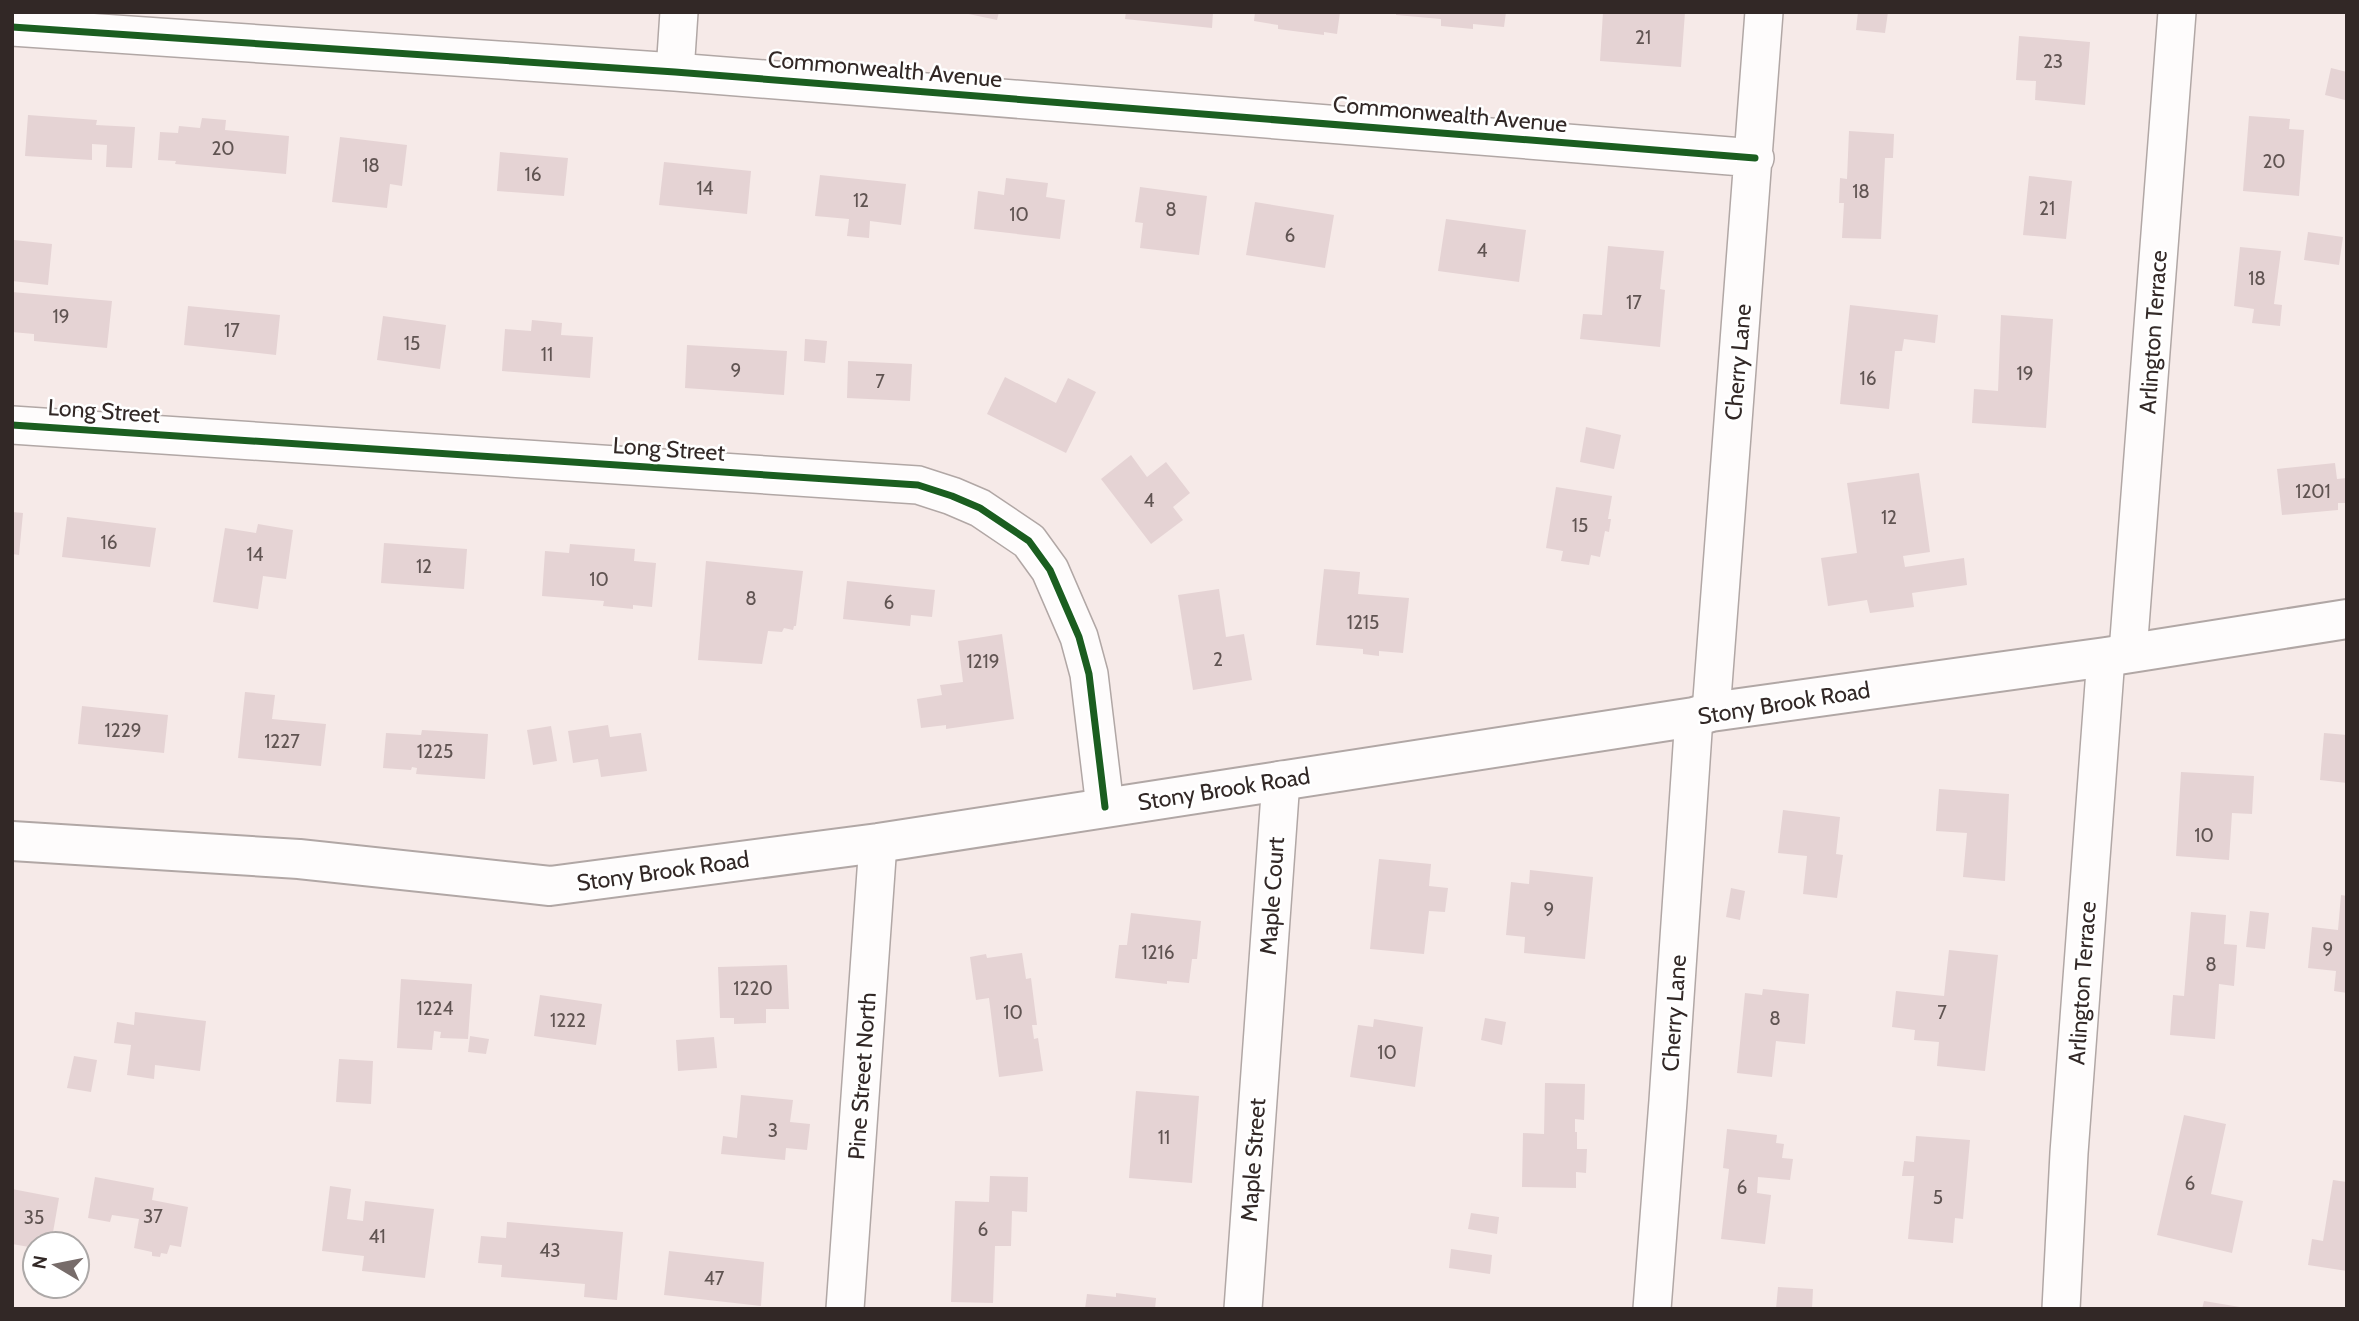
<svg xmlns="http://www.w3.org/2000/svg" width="2359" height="1321" viewBox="0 0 2359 1321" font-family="Cabin,sans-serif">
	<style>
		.building { fill: #e5d3d4 }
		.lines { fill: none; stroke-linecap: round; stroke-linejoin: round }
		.minor-casing { stroke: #b1a7a5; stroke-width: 40 }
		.secondary-casing { stroke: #b1a7a5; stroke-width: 42 }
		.minor { stroke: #fefcfc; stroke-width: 37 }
		.secondary { stroke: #fefcfc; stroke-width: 38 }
		.cycleway-casing { stroke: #fff; stroke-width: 11 }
		.cycleway { stroke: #1b5e20; stroke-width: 7 }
		.labels { text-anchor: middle; stroke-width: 5; stroke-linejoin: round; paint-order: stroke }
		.number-label { font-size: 19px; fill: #605452 }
		.street-label { font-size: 23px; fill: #322826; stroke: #fff }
	</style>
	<rect width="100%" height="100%" fill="#f6eae8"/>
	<!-- building -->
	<path class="building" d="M 959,12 L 999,12 L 997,20 Z
		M 1126,12 L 1213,12 L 1212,28 L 1125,19 Z
		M 1255,12 L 1340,12 L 1337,34 L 1324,32 L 1324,35 L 1278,29 L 1278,25 L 1254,21 Z
		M 1396,12 L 1506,12 L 1504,27 L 1473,24 L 1473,29 L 1441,26 L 1441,19 L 1396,15 Z
		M 1603,12 L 1685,12 L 1681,67 L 1600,61 Z
		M 1858,12 L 1888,12 L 1885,33 L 1856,30 Z
		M 2019,36 L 2090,42 L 2085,105 L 2035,100 L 2036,81 L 2016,80 Z
		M 2331,68 L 2347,72 L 2345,100 L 2325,95 Z
		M 28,115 L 97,120 L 96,125 L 135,127 L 132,168 L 106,167 L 107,145 L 92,144 L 92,160 L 25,156 Z
		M 2249,116 L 2290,119 L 2289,129 L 2304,130 L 2299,196 L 2243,191 Z
		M 202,118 L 226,120 L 225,130 L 289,136 L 286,174 L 175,164 L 176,161 L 158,160 L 160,132 L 178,133 L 179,126 L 200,128 Z
		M 1849,131 L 1894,134 L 1893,158 L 1885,158 L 1881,239 L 1842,238 L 1844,203 L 1839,203 L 1840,178 L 1847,179 Z
		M 340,137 L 407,145 L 402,186 L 390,184 L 387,208 L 332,202 Z
		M 500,152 L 568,158 L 564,196 L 497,191 Z
		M 664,162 L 751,171 L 747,214 L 659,205 Z
		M 820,175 L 906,184 L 901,225 L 870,221 L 869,238 L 847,236 L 849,219 L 815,216 Z
		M 2029,176 L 2072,181 L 2066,239 L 2023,235 Z
		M 1006,178 L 1048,183 L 1046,197 L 1065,200 L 1060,239 L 974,229 L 978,191 L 1004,195 Z
		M 1140,187 L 1207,196 L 1199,255 L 1140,248 L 1143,223 L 1135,222 Z
		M 1255,202 L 1334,215 L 1325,268 L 1246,255 Z
		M 1446,219 L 1526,230 L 1519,282 L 1438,271 Z
		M 2308,232 L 2343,237 L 2339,265 L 2304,260 Z
		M 14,240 L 52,244 L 48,285 L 12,281 Z
		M 1608,246 L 1664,251 L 1660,289 L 1665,290 L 1660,347 L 1580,339 L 1583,314 L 1602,315 Z
		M 2240,247 L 2281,251 L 2274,304 L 2282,305 L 2280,326 L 2252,323 L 2254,309 L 2234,306 Z
		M 12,292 L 112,301 L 107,348 L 34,341 L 34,334 L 12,332 Z
		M 1850,305 L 1938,315 L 1935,343 L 1904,339 L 1902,351 L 1895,351 L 1889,409 L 1840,404 Z
		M 188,306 L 280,315 L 276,355 L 184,345 Z
		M 2001,315 L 2053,319 L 2046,428 L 1972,423 L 1974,389 L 1998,391 Z
		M 383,316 L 446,325 L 440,369 L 377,360 Z
		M 532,320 L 562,323 L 561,335 L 593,337 L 590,378 L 502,371 L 505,329 L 531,331 Z
		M 805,339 L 827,341 L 825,363 L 804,361 Z
		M 687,345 L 787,351 L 784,395 L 685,388 Z
		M 848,361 L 912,364 L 910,401 L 847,398 Z
		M 1005,377 L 1056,403 L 1068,378 L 1096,392 L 1066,453 L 987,414 Z
		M 1586,427 L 1621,435 L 1614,469 L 1580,462 Z
		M 1131,455 L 1147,477 L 1166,462 L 1190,493 L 1173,507 L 1183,520 L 1151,544 L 1101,479 Z
		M 2335,463 L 2337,479 L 2347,478 L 2347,503 L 2338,503 L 2338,510 L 2282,515 L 2277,469 Z
		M 1919,473 L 1930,552 L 1903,556 L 1905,567 L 1964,558 L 1967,585 L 1912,593 L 1914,607 L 1870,613 L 1867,600 L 1828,606 L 1821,558 L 1857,553 L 1847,483 Z
		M 1556,487 L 1612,496 L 1608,519 L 1611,519 L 1609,532 L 1605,531 L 1600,557 L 1591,555 L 1589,565 L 1561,561 L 1563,551 L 1546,548 Z
		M 12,512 L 23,513 L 19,555 L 12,554 Z
		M 67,517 L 156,528 L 150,567 L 62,557 Z
		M 258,524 L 293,530 L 286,579 L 263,576 L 258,609 L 213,602 L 225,528 L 256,533 Z
		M 384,543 L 467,549 L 464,589 L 381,583 Z
		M 570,544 L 635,549 L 634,561 L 656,563 L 652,607 L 633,605 L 633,609 L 603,606 L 604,601 L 542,596 L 545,551 L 569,553 Z
		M 706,561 L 803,571 L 796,626 L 794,626 L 793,630 L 784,628 L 782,632 L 768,631 L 762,664 L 698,660 Z
		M 1324,569 L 1360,572 L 1358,594 L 1409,598 L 1403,653 L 1379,651 L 1379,656 L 1363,654 L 1363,649 L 1316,645 Z
		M 847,581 L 935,590 L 932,617 L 911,615 L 910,626 L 843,619 Z
		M 1219,589 L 1226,637 L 1244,634 L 1252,680 L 1193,690 L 1178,595 Z
		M 1002,634 L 1014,719 L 946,729 L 946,725 L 921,728 L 917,699 L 942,695 L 940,685 L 963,682 L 958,641 Z
		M 245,692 L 275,695 L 272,719 L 326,724 L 321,766 L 238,758 Z
		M 82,706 L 168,715 L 164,753 L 78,744 Z
		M 608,725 L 610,737 L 641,733 L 647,771 L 601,777 L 598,759 L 573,763 L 568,731 Z
		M 551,726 L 557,761 L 533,765 L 527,730 Z
		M 422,730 L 488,734 L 485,779 L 416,774 L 417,768 L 412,767 L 411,770 L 383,768 L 386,733 L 421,735 Z
		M 2324,733 L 2347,735 L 2347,783 L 2320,780 Z
		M 2181,772 L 2254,776 L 2252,814 L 2232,813 L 2229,860 L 2176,856 Z
		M 1939,789 L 2009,794 L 2005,881 L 1963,877 L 1967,833 L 1936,831 Z
		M 1783,810 L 1840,817 L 1836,854 L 1843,855 L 1837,898 L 1803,894 L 1807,856 L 1778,853 Z
		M 1379,859 L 1431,864 L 1429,886 L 1448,888 L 1445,912 L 1429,911 L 1424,954 L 1370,949 Z
		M 1530,870 L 1593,877 L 1585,959 L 1524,953 L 1525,937 L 1506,935 L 1511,882 L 1529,884 Z
		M 1731,888 L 1745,891 L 1740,920 L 1726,917 Z
		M 2341,895 L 2347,896 L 2347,993 L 2334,991 L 2336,971 L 2308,968 L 2312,927 L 2338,930 Z
		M 2250,911 L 2269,913 L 2265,949 L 2246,947 Z
		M 2191,912 L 2226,915 L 2224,944 L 2237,945 L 2234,986 L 2219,984 L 2215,1039 L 2170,1035 L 2173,995 L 2184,996 Z
		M 1131,913 L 1201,921 L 1197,959 L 1192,959 L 1189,983 L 1167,981 L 1167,984 L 1115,978 L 1119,945 L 1127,945 Z
		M 1949,950 L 1998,955 L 1985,1071 L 1937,1066 L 1939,1042 L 1914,1040 L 1915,1030 L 1892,1027 L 1896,991 L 1944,996 Z
		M 1022,953 L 1026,979 L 1031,978 L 1037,1025 L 1032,1025 L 1034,1039 L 1038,1038 L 1043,1071 L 999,1077 L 989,998 L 976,1000 L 970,957 L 986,954 L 987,958 Z
		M 787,965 L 789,1009 L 766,1009 L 766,1023 L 734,1024 L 734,1018 L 720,1018 L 718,967 Z
		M 401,979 L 472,984 L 468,1039 L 440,1038 L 441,1032 L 434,1031 L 432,1050 L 397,1048 Z
		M 1763,989 L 1809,994 L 1805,1044 L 1776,1041 L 1772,1077 L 1737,1073 L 1745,993 L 1762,995 Z
		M 540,995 L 602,1004 L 596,1045 L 534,1036 Z
		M 135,1012 L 206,1021 L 200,1071 L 155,1065 L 154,1079 L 127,1075 L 131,1045 L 114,1043 L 117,1022 L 134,1025 Z
		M 1485,1018 L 1506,1022 L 1502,1045 L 1481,1040 Z
		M 1374,1019 L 1423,1027 L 1415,1087 L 1350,1077 L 1358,1025 L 1373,1027 Z
		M 470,1036 L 489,1039 L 486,1054 L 468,1052 Z
		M 714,1037 L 717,1068 L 678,1071 L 676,1040 Z
		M 74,1056 L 97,1060 L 91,1092 L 67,1088 Z
		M 339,1059 L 373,1061 L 371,1104 L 336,1102 Z
		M 1545,1083 L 1585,1084 L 1584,1120 L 1575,1119 L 1575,1132 L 1577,1132 L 1577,1149 L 1587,1149 L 1586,1173 L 1576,1172 L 1576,1188 L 1522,1187 L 1523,1133 L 1544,1134 Z
		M 1136,1091 L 1199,1096 L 1192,1183 L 1129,1178 Z
		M 741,1095 L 793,1100 L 790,1122 L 810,1124 L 807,1150 L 786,1148 L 785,1160 L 721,1154 L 723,1136 L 737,1138 Z
		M 2184,1115 L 2226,1124 L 2211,1194 L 2243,1201 L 2232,1253 L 2157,1235 Z
		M 1727,1129 L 1777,1135 L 1776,1143 L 1784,1144 L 1782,1158 L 1793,1159 L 1790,1180 L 1758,1177 L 1757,1193 L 1771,1195 L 1765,1244 L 1721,1239 L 1729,1169 L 1723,1168 Z
		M 1916,1136 L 1970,1140 L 1963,1219 L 1955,1218 L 1953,1243 L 1908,1239 L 1914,1176 L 1902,1176 L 1904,1161 L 1914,1162 Z
		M 990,1176 L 1028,1177 L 1027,1212 L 1012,1211 L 1011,1246 L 995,1246 L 993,1303 L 951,1302 L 955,1201 L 989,1202 Z
		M 95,1177 L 154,1188 L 152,1200 L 188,1207 L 181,1247 L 170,1245 L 167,1254 L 161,1253 L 160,1257 L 152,1256 L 152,1252 L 134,1248 L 139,1219 L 112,1215 L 110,1222 L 88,1218 Z
		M 2333,1180 L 2347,1182 L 2347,1271 L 2308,1265 L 2312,1239 L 2323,1241 Z
		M 330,1186 L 351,1189 L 347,1219 L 363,1221 L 365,1201 L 434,1209 L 425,1278 L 362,1271 L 364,1256 L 322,1251 Z
		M 12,1189 L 59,1198 L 52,1238 L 39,1235 L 35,1248 L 12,1244 Z
		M 1471,1213 L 1499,1217 L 1497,1234 L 1468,1229 Z
		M 507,1222 L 623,1232 L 617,1300 L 584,1297 L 585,1284 L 501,1277 L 502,1265 L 478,1263 L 481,1236 L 506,1238 Z
		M 1451,1249 L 1492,1255 L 1490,1274 L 1449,1268 Z
		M 669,1251 L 764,1262 L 761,1306 L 664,1295 Z
		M 1778,1287 L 1813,1289 L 1812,1309 L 1776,1309 Z
		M 1116,1293 L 1156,1298 L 1155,1309 L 1085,1309 L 1087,1294 L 1116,1297 Z
		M 2204,1301 L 2240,1307 L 2240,1309 L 2202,1309 Z"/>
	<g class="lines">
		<!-- minor casing -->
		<g class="minor-casing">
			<path id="minor" d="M 12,27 L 675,72 L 1755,158
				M 675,72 L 679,12
				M 12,425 L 918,485 L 952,496 L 980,508 L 1029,541 L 1050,570 L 1079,637 L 1089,674 L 1105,807
				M 2128,652 L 2177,12
				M 1711,712 L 1764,12
				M 845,1309 L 878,843
				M 1243,1309 L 1281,780
				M 1652,1309 L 1668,1101 L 1694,717
				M 2061,1309 L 2069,1153 L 2106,657"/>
		</g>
		<!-- secondary casing -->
		<g class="secondary-casing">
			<path id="secondary" d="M 12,841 L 299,859 L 550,886 L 878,843 L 1694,717 L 1711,712 L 2106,657 L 2347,619"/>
		</g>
		<!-- minor -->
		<use href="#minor" class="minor"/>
		<!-- secondary -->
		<use href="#secondary" class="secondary"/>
		<!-- cycleway casing -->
		<g class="cycleway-casing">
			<path id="cycleway" d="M 12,27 L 675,72 L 1755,158
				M 12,425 L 918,485 L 952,496 L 980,508 L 1029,541 L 1050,570 L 1079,637 L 1089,674 L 1105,807"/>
		</g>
		<!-- cycleway -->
		<use href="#cycleway" class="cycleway"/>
	</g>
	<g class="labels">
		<!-- number labels -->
		<g class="number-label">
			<text x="1643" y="44">21</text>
			<text x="2053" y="68">23</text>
			<text x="223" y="155">20</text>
			<text x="2274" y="168">20</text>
			<text x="371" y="172">18</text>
			<text x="533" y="181">16</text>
			<text x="705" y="195">14</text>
			<text x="1861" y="198">18</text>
			<text x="861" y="207">12</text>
			<text x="2047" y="215">21</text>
			<text x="1171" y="216">8</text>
			<text x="1019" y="221">10</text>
			<text x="1290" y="242">6</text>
			<text x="1482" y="257">4</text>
			<text x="2257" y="285">18</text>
			<text x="1634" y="309">17</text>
			<text x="61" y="323">19</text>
			<text x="232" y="337">17</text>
			<text x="412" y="350">15</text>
			<text x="547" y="361">11</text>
			<text x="736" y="377">9</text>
			<text x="2025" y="380">19</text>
			<text x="1868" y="385">16</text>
			<text x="880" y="388">7</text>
			<text x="2313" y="498">1201</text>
			<text x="1149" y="507">4</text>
			<text x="1889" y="524">12</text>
			<text x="1580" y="532">15</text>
			<text x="109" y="549">16</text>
			<text x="255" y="561">14</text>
			<text x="424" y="573">12</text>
			<text x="599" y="586">10</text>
			<text x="751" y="605">8</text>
			<text x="889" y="609">6</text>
			<text x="1363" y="629">1215</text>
			<text x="1218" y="666">2</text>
			<text x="983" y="668">1219</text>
			<text x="123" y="737">1229</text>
			<text x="282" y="748">1227</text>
			<text x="435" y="758">1225</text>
			<text x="2204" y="842">10</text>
			<text x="1549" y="916">9</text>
			<text x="2328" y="956">9</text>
			<text x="1158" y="959">1216</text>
			<text x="2211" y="971">8</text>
			<text x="753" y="995">1220</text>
			<text x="435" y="1015">1224</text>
			<text x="1013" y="1019">10</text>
			<text x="1942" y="1019">7</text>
			<text x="1775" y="1025">8</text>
			<text x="568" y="1027">1222</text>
			<text x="1387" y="1059">10</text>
			<text x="773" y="1137">3</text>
			<text x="1164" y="1144">11</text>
			<text x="2190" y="1190">6</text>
			<text x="1742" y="1194">6</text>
			<text x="1938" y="1204">5</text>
			<text x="153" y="1223">37</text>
			<text x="34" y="1224">35</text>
			<text x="983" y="1236">6</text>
			<text x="377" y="1243">41</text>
			<text x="550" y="1257">43</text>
			<text x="714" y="1285">47</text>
		</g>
		<!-- street labels -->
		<g class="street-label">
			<text transform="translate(885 69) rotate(5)" y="8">Commonwealth Avenue</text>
			<text transform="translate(1450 114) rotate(5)" y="8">Commonwealth Avenue</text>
			<text transform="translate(2153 332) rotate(-86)" y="8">Arlington Terrace</text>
			<text transform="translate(1738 362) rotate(-85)" y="8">Cherry Lane</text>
			<text transform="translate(104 411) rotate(4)" y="8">Long Street</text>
			<text transform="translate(669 449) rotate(4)" y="8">Long Street</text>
			<text transform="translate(1784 703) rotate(-9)" y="8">Stony Brook Road</text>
			<text transform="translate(1224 789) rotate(-9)" y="8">Stony Brook Road</text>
			<text transform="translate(663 871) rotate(-8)" y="8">Stony Brook Road</text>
			<text transform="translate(1272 896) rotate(-86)" y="8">Maple Court</text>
			<text transform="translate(2082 983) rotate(-86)" y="8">Arlington Terrace</text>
			<text transform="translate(1674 1013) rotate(-86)" y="8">Cherry Lane</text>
			<text transform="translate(862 1076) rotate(-86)" y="8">Pine Street North</text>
			<text transform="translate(1253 1160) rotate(-86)" y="8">Maple Street</text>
		</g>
	</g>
	<!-- border -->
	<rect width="2359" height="1321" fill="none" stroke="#322826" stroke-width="28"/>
	<!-- north arrow -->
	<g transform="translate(56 1265) rotate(280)"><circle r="33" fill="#ffffff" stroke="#ada9a8" stroke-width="2"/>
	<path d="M0-5L12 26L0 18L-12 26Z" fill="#776c6a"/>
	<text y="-10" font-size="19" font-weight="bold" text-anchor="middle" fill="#322826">N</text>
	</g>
</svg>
